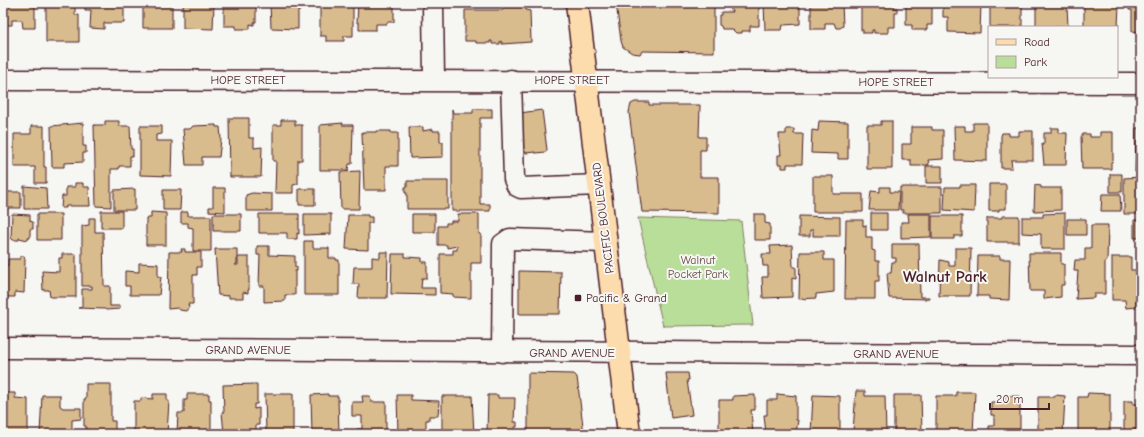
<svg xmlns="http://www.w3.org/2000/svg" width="1144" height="437" viewBox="0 0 1144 437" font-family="'Comic Neue',sans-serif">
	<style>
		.green { fill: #b9de99; stroke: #827e62 }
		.building { fill: #d8bc8d; stroke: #4a1f2b }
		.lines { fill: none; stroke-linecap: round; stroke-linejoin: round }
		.minor-casing { stroke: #4a1f2b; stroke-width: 23 }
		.major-casing { stroke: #4a1f2b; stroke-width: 25 }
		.minor { stroke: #f6f6f2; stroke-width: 20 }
		.major { stroke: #fcdcac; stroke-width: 22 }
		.poi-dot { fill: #4a1f2b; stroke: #f6f6f2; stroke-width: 1.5 }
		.labels { text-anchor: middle; stroke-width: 4; stroke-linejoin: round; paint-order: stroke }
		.street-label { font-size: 12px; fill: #4a1f2b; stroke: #f6f6f2 }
		.park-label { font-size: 12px; fill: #664f46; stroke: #f6f6f2 }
		.poi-label { font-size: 12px; fill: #4a1f2b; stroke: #f6f6f2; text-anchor: start }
		.district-label { font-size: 16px; font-weight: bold; fill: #4a1f2b; stroke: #f6f6f2 }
	</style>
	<rect width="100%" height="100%" fill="#f6f6f2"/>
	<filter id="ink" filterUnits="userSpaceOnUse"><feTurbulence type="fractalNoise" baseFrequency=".025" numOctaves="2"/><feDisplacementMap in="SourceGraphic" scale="8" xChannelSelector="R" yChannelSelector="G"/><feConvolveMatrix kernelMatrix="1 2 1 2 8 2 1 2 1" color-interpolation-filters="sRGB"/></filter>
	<g filter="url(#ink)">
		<!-- green -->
		<path class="green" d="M 638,218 L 741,221 L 753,325 L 663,326 Z"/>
		<!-- building -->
		<path class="building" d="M 4,3 L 35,3 L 35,28 L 23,28 L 22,20 L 12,20 L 12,25 L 3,25 Z
			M 46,3 L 75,3 L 75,15 L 79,15 L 79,42 L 46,42 Z
			M 85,3 L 124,3 L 124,23 L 104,23 L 104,29 L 90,28 L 91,10 L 85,10 Z
			M 143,3 L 172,3 L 172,28 L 143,28 Z
			M 183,3 L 214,3 L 213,29 L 183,28 Z
			M 224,3 L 256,3 L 256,22 L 254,22 L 254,25 L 250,24 L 250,29 L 236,29 L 236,26 L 224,26 Z
			M 270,3 L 300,3 L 300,11 L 298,11 L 298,29 L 271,28 Z
			M 320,3 L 353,3 L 353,36 L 344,36 L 344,41 L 326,41 L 326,36 L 320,36 Z
			M 358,3 L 394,3 L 394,22 L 387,22 L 387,24 L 376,24 L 376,30 L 359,30 L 359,23 L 357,23 Z
			M 616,3 L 714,3 L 714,52 L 642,51 L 640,54 L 632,53 L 623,47 L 621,41 Z
			M 731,3 L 759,3 L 759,26 L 750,26 L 750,31 L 742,31 L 742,33 L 736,33 L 732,29 L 722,29 L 721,26 L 719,25 L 719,15 L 721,15 L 721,12 L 732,12 L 730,8 Z
			M 764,3 L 800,3 L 800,24 L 783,25 L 782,30 L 765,30 Z
			M 811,3 L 842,3 L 843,26 L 840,28 L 836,28 L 834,23 L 825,23 L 825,29 L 811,29 Z
			M 861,3 L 895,3 L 894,8 L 897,8 L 897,13 L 895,13 L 895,27 L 888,27 L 888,33 L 874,33 L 874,30 L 872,30 L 872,33 L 863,33 L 863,30 L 861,30 Z
			M 906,3 L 932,3 L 932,25 L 927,25 L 927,30 L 912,30 L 912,25 L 906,25 Z
			M 943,3 L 981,3 L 980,33 L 948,32 L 948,17 L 943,17 Z
			M 990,3 L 1022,3 L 1022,27 L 990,27 Z
			M 1036,3 L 1061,3 L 1061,6 L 1067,6 L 1068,27 L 1036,27 Z
			M 1084,3 L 1119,4 L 1118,27 L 1084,27 Z
			M 1129,3 L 1141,3 L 1141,32 L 1132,31 L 1132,10 L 1129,10 Z
			M 503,7 L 527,7 L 526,10 L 530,11 L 531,42 L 502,44 L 502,42 L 500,41 L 500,44 L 492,44 L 492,41 L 490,41 L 490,43 L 476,43 L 476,41 L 465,41 L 465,10 L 503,10 Z
			M 635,102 L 649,102 L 649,105 L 700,105 L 699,137 L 706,137 L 706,150 L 700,150 L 700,177 L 719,177 L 719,213 L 642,212 L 629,112 L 631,104 Z
			M 452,109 L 453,113 L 473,113 L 473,109 L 492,109 L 492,118 L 480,118 L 480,204 L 490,204 L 490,211 L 452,211 Z
			M 542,110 L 547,150 L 546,152 L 535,153 L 535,152 L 526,153 L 525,151 L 522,151 L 520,113 Z
			M 229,118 L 249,118 L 249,138 L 254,138 L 254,148 L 262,147 L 261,177 L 230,177 Z
			M 281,120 L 295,120 L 295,125 L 302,125 L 302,160 L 298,160 L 298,184 L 293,185 L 293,193 L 275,193 L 276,161 L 273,161 L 273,125 L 281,125 Z
			M 105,121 L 119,121 L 119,126 L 130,126 L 131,149 L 133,149 L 133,156 L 130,156 L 130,166 L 119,166 L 119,169 L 111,169 L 111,207 L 96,206 L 94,125 L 105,125 Z
			M 819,121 L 848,122 L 848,159 L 838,159 L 838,154 L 811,153 L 812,130 L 818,131 Z
			M 881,121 L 892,121 L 892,169 L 867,169 L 867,125 L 881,125 Z
			M 83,123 L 83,146 L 86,146 L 86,153 L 83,153 L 83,162 L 64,163 L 64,167 L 52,167 L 51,126 Z
			M 343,123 L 342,125 L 353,125 L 352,164 L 349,164 L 348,170 L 320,170 L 320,125 Z
			M 973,123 L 987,123 L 987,161 L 955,160 L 954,126 L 965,126 L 965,131 L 973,131 Z
			M 216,125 L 216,127 L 220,127 L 221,139 L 219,157 L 202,157 L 202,165 L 186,165 L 183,129 L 190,129 L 193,126 Z
			M 31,126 L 44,126 L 44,167 L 46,167 L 46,183 L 35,183 L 35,167 L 14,167 L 14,134 L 31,134 Z
			M 140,126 L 162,126 L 162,134 L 156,135 L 156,141 L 172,141 L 171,176 L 140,175 Z
			M 409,127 L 423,127 L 423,131 L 433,129 L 433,131 L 440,131 L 440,142 L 443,142 L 443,157 L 410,158 Z
			M 911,127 L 932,127 L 932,130 L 943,130 L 943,159 L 928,160 L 929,165 L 922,165 L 922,166 L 911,166 L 911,160 L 902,160 L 902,144 L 911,144 Z
			M 1051,128 L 1059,128 L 1059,133 L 1067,133 L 1066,165 L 1044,165 L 1042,144 L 1044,144 L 1044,133 L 1051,133 Z
			M 1136,128 L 1141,128 L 1141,172 L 1135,172 Z
			M 786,129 L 794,129 L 794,134 L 803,134 L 802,164 L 787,164 L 787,168 L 782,168 L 782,164 L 778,164 L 778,155 L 781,155 L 779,134 L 786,134 Z
			M 376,131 L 391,131 L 391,133 L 398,133 L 398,166 L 386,166 L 386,190 L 364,190 L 362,132 L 376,132 Z
			M 1019,131 L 1033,131 L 1033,160 L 1011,160 L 1012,168 L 1001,168 L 1001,136 L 1002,133 L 1009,133 L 1009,136 L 1019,136 Z
			M 1100,132 L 1113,132 L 1113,161 L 1111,162 L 1111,169 L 1082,169 L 1081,137 L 1083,134 L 1090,134 L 1090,137 L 1100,137 Z
			M 926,166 L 942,166 L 942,183 L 926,183 Z
			M 360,171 L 359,209 L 341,209 L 340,172 Z
			M 1110,174 L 1122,174 L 1122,192 L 1110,192 Z
			M 813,176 L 833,176 L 833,194 L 863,194 L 863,212 L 813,212 Z
			M 1141,177 L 1141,214 L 1124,214 L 1124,178 Z
			M 407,181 L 448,181 L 448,209 L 407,209 L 407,193 L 405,193 L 405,187 L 407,187 Z
			M 75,183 L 83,183 L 83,187 L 89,187 L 90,206 L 66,206 L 66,208 L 61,208 L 62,196 L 66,196 L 66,187 L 75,187 Z
			M 989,184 L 1006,184 L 1006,209 L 999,209 L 999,211 L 989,211 Z
			M 960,185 L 975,185 L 974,212 L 944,210 L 945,187 L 960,187 Z
			M 1035,185 L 1041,186 L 1041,188 L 1061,188 L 1061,210 L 1034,211 Z
			M 24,186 L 46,188 L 47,209 L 24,209 Z
			M 880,187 L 890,187 L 890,192 L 899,192 L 898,210 L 869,210 L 871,191 L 880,192 Z
			M 900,187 L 942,187 L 942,213 L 903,213 L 903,210 L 900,210 Z
			M 213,188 L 225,188 L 225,212 L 209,211 L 209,207 L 213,207 Z
			M 135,189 L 135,210 L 114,210 L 114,190 Z
			M 299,189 L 315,189 L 315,205 L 299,205 Z
			M 163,190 L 181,190 L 180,210 L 163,210 Z
			M 4,192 L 21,192 L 21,208 L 4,208 Z
			M 252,193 L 272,194 L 272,211 L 246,211 L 246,195 Z
			M 1102,194 L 1120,194 L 1121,211 L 1101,211 Z
			M 101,211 L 122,211 L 122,228 L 101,228 Z
			M 151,212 L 166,213 L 166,245 L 146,245 L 146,218 L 151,218 Z
			M 181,212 L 188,212 L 188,216 L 211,216 L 211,251 L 193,251 L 193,228 L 188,227 L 188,223 L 181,223 Z
			M 871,213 L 887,213 L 887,230 L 871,230 Z
			M 1065,213 L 1065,249 L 1041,249 L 1041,234 L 1022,233 L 1022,217 L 1043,217 L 1043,214 Z
			M 12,214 L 30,215 L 30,221 L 33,222 L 33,229 L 30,229 L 30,238 L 28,238 L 28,240 L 19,238 L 19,240 L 13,240 L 11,238 Z
			M 37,214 L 61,214 L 61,240 L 37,240 Z
			M 213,214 L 241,214 L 241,231 L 213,231 Z
			M 259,214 L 299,214 L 299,234 L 297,233 L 297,239 L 287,239 L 287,233 L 259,233 Z
			M 304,214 L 331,214 L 331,234 L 304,235 Z
			M 412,214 L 435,214 L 435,232 L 412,232 Z
			M 458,214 L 479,214 L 479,234 L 481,234 L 481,263 L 471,263 L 471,298 L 453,297 L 453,294 L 440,293 L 440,254 L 453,254 L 453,250 L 457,250 L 457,246 L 447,248 L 447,245 L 438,245 L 438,226 L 446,226 L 446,223 L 451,223 L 451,221 L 458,221 Z
			M 754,214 L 765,214 L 765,223 L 770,224 L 770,240 L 754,240 Z
			M 908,214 L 931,214 L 931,237 L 901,238 L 901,222 L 909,222 Z
			M 348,215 L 368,215 L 368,217 L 372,217 L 372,223 L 368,223 L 368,250 L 346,249 Z
			M 799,216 L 840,217 L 840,236 L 813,236 L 813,230 L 810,230 L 810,236 L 799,236 Z
			M 932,216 L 962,216 L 962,236 L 954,236 L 954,239 L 932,239 Z
			M 1002,216 L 1019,216 L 1019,242 L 987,242 L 987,218 L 1002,218 Z
			M 89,218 L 95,218 L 95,232 L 103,232 L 104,286 L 110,286 L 110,306 L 120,306 L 120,309 L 106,310 L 105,309 L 78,308 L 82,307 L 82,289 L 92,289 L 92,286 L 82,286 L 82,226 L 89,225 Z
			M 1067,219 L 1086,219 L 1086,235 L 1067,235 Z
			M 846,220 L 863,220 L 863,226 L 866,225 L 866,237 L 872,237 L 872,250 L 875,251 L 875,261 L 879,261 L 879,281 L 875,281 L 875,299 L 845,299 Z
			M 1134,220 L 1141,220 L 1141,238 L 1134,238 Z
			M 1091,225 L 1108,225 L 1107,261 L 1105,261 L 1105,294 L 1094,294 L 1094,298 L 1076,299 L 1078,271 L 1074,271 L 1075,260 L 1085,260 L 1085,248 L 1091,248 Z
			M 304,241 L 313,241 L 313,248 L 329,248 L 329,258 L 336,258 L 336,260 L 339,260 L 339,295 L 304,295 Z
			M 892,244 L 919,244 L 920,297 L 929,297 L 929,299 L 889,298 L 887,273 L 891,273 L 892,262 L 896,262 L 896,258 L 892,258 Z
			M 792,245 L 793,267 L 796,267 L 796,279 L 792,278 L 792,297 L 763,298 L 762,277 L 768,277 L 768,266 L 763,266 L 762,254 L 771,254 L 770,246 Z
			M 257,246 L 269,246 L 269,255 L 295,256 L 295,267 L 297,267 L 297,271 L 295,271 L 295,295 L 285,295 L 285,301 L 264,302 L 264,286 L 259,286 L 260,255 L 257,255 Z
			M 955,248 L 971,248 L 970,296 L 939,296 L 940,260 L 949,262 L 949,266 L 955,266 Z
			M 181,249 L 185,249 L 185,252 L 201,252 L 201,267 L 197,267 L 197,275 L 193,275 L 193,304 L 188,304 L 189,307 L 186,311 L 180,310 L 178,308 L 168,309 L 169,252 L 182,252 Z
			M 215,249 L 237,249 L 237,263 L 235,265 L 238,265 L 238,257 L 249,257 L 249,290 L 248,290 L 248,293 L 243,292 L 243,298 L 229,298 L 229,295 L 228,296 L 218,295 Z
			M 380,252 L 388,252 L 387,298 L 358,298 L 359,284 L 353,284 L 354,267 L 372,267 L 372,257 L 380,258 Z
			M 800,252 L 824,252 L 824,260 L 834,260 L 834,292 L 816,294 L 816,298 L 799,299 Z
			M 1029,253 L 1061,253 L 1061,264 L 1064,264 L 1064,285 L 1061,285 L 1061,297 L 1044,299 L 1044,291 L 1030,291 Z
			M 62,254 L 76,254 L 76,297 L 50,297 L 49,290 L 43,290 L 42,271 L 59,272 L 59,258 L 62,258 Z
			M 392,254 L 405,254 L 405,257 L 422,258 L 422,262 L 427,262 L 427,278 L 422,278 L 421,288 L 435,288 L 435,295 L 391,294 Z
			M 20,256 L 24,256 L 25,259 L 24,293 L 15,292 L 15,297 L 3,297 L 3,265 L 8,265 L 8,259 L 20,259 Z
			M 978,256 L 1000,256 L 1000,259 L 1010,259 L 1009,300 L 989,299 L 989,296 L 977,296 Z
			M 1112,257 L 1131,257 L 1131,270 L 1141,270 L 1141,300 L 1136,300 L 1136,307 L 1126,308 L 1125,300 L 1112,300 Z
			M 139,263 L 158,264 L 158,277 L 161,277 L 159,295 L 130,295 L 130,286 L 125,286 L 125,271 L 139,272 Z
			M 519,271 L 561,272 L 560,314 L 519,314 Z
			M 528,373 L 574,374 L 577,377 L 584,434 L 528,434 Z
			M 666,373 L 688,373 L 689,380 L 687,380 L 692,415 L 671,418 Z
			M 86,384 L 111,384 L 111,421 L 115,421 L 115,434 L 86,434 L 86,426 L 84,426 L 84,399 L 86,399 Z
			M 257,384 L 257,404 L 254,404 L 254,409 L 259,408 L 259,425 L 256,425 L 256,434 L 224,434 L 222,412 L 224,412 L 223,385 Z
			M 1139,389 L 1141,389 L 1141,429 L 1134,429 L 1135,434 L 1124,434 L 1124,401 L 1133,401 L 1133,404 L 1139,404 Z
			M 856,391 L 865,391 L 865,396 L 885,396 L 886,434 L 863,434 L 853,431 Z
			M 956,392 L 975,392 L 973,434 L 936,434 L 936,396 L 956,396 Z
			M 3,393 L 15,393 L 15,398 L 28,399 L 28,433 L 3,433 Z
			M 1088,393 L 1110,394 L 1110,434 L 1078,434 L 1078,397 L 1087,397 Z
			M 153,394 L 167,394 L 167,401 L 169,401 L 167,434 L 134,434 L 134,401 L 141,401 L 141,398 L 153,399 Z
			M 187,394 L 209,394 L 209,400 L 211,400 L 211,434 L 177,434 L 178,413 L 184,413 L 184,400 L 187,400 Z
			M 265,394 L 293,394 L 293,434 L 264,434 L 266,433 Z
			M 328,394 L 328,396 L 338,396 L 339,434 L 312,434 L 311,395 Z
			M 777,394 L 796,396 L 796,420 L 798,420 L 796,434 L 766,434 L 764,415 L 767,415 L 767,400 L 777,400 Z
			M 42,395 L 60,395 L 60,406 L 63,408 L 81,408 L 81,419 L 72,420 L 72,434 L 40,434 Z
			M 397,395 L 411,395 L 411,400 L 439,401 L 438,416 L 429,416 L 429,420 L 426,420 L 426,434 L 398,434 Z
			M 488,395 L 498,395 L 498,398 L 515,398 L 514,422 L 517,422 L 517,427 L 515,427 L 514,434 L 487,434 Z
			M 755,395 L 755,410 L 751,410 L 753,434 L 719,434 L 719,400 L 733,400 L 733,396 Z
			M 813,395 L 840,396 L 840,434 L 811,434 Z
			M 894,395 L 921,395 L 922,433 L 894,434 Z
			M 1055,395 L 1065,396 L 1063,434 L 1038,434 L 1038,397 L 1055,397 Z
			M 362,396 L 370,396 L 371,402 L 386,402 L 386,434 L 357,434 L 357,429 L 362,429 L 362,416 L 352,416 L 352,402 L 363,402 Z
			M 442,396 L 472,396 L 474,434 L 468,433 L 442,434 Z
			M 1003,396 L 1020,396 L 1020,434 L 989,434 L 989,426 L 994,426 L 994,415 L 991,415 L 991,402 L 1003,402 Z"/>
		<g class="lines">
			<!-- minor casing -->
			<g class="minor-casing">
				<path id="minor" d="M 433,3 L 434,80
					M 3,80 L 1141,83
					M 511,80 L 514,179 L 517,186 L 521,188 L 599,185
					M 3,348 L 1141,355
					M 502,352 L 503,244 L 510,239 L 606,242"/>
			</g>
			<!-- major casing -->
			<g class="major-casing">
				<path id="major" d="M 577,3 L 629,434"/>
			</g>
			<!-- minor -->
			<use href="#minor" class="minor"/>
			<!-- major -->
			<use href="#major" class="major"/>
		</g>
	</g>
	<!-- markers -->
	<rect class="poi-dot" x="574" y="294" width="8" height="8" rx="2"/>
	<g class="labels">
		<!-- street labels -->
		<g class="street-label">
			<text x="248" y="84">HOPE STREET</text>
			<text x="572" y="84">HOPE STREET</text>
			<text x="896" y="86">HOPE STREET</text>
			<text transform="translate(603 218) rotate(-97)" y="4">PACIFIC BOULEVARD</text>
			<text x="248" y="354">GRAND AVENUE</text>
			<text x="572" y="357">GRAND AVENUE</text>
			<text x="896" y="358">GRAND AVENUE</text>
		</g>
		<!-- park labels -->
		<g class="park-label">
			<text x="698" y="264">Walnut<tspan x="698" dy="14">Pocket Park</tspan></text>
		</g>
		<!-- poi labels -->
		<g class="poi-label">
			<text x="586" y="302">Pacific &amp; Grand</text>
		</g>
		<!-- district labels -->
		<g class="district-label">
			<text x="945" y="282">Walnut Park</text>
		</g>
	</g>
	<!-- margin -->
	<rect width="1144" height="437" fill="none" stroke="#f6f6f2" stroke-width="16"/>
	<rect x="8" y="8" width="1128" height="421" fill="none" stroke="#4a1f2b" stroke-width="1.5" filter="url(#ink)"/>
	<!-- legend -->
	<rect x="988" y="26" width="130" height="52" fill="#f6f6f2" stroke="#b1a0a2"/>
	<rect x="996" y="39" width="20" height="6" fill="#fcdcac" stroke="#b1a0a2"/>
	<text x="1024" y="46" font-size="12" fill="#4a1f2b">Road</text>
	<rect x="996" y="56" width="20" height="12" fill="#b9de99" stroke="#b1a0a2"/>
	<text x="1024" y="66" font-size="12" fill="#4a1f2b">Park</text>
	<!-- scale -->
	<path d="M990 403v6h59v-6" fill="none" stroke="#4a1f2b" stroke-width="2"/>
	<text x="996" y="403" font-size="12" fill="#4a1f2b" stroke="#f6f6f2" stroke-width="3" paint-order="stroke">20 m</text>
</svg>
